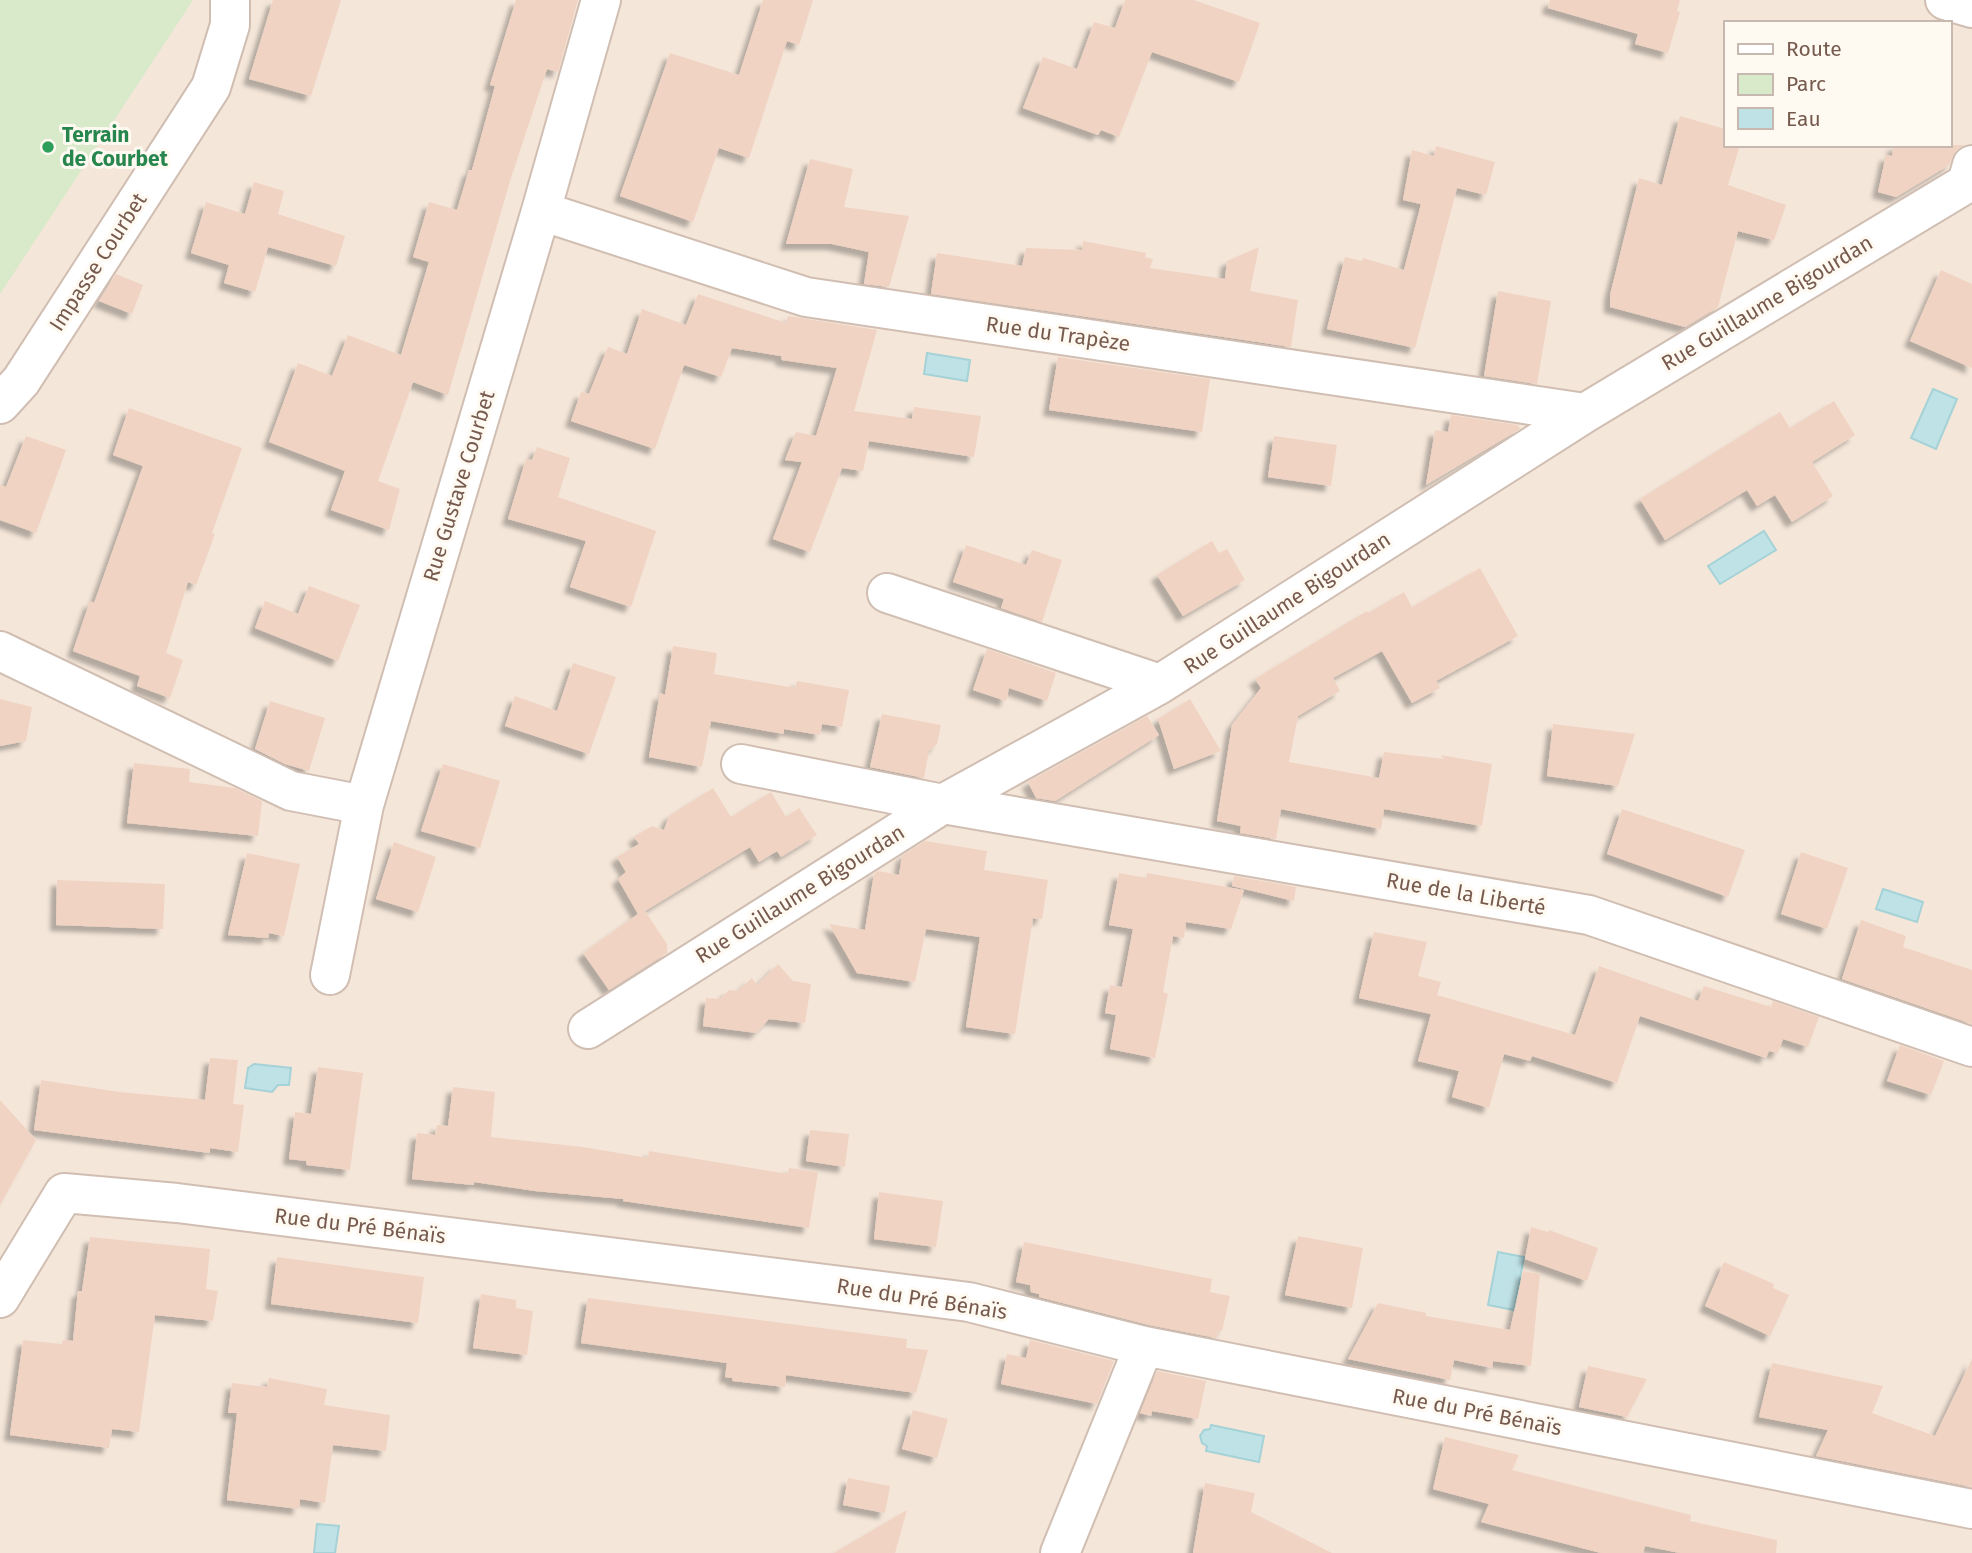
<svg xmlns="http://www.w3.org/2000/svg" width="1972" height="1553" viewBox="0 0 1972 1553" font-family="'Fira Sans',sans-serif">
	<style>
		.residential { fill: #f4e6d9; fill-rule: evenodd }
		.green { fill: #d8eac9 }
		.water { fill: #bfe2e6; stroke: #a5d2d7; stroke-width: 2 }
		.building { fill: #f1d3c3; filter: url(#shadow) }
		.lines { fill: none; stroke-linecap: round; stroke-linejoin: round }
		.minor-casing { stroke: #d1beb2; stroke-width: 42 }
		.minor { stroke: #fff; stroke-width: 38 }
		.leisure-dot { fill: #2e9e5b; stroke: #fef9f1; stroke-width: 2.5 }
		.labels { text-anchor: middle; stroke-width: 6; stroke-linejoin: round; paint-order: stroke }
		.leisure-label { font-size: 21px; font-weight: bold; fill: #27864d; stroke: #fef9f1; text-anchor: start }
		.street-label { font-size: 21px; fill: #775a4e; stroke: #fef9f1 }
	</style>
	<defs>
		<filter id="shadow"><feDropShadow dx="-6" dy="6" stdDeviation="2" flood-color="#0004"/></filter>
	</defs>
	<rect width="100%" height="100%" fill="#fcf4eb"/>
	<!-- residential -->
	<path class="residential" d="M 0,0 L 1972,0 L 1972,1553 L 0,1553 ZM 1725,23 L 1949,23 L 1949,145 L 1725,145 Z"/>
	<!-- green -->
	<path class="green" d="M 0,0 L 193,0 L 0,294 Z"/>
	<!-- water -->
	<path class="water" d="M 927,353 L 970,360 L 967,381 L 924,374 Z
		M 1933,389 L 1957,399 L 1936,449 L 1911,438 Z
		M 1764,531 L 1776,550 L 1720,584 L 1708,566 Z
		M 1883,889 L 1923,902 L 1917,922 L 1876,909 Z
		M 254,1064 L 291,1068 L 289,1085 L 278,1085 L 272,1092 L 245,1088 L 248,1068 Z
		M 1498,1252 L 1524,1257 L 1514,1310 L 1488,1305 Z
		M 1211,1425 L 1264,1436 L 1259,1462 L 1206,1451 L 1207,1446 L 1202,1443 L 1200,1436 L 1204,1430 L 1210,1429 Z
		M 317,1524 L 339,1526 L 335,1553 L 314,1553 Z"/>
	<!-- building -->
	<path class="building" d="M 273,0 L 341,0 L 311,96 L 249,79 Z
		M 516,0 L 578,0 L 558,72 L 547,69 L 510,181 L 448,395 L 413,382 L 378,481 L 400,489 L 389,530 L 331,510 L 345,471 L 269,442 L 298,363 L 332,376 L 348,335 L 401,355 L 429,262 L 413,257 L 429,202 L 457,210 L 469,170 L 472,170 L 495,86 L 490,85 Z
		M 763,0 L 813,0 L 799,45 L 787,41 L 749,158 L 719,148 L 693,222 L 620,196 L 670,53 L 739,75 Z
		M 1125,0 L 1194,0 L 1260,23 L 1239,82 L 1152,52 L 1119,137 L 1101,130 L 1098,135 L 1023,108 L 1043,57 L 1077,69 L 1094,22 L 1115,28 Z
		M 1550,0 L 1680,0 L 1677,11 L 1680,12 L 1668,53 L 1635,44 L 1638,34 L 1548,8 Z
		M 1680,116 L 1725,129 L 1725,145 L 1740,145 L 1728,185 L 1786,205 L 1774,240 L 1738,231 L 1718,307 L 1685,327 L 1610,307 L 1610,295 L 1639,178 L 1662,185 Z
		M 1894,145 L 1964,145 L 1956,150 L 1949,165 L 1896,197 L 1878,192 L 1886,155 L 1892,156 Z
		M 1436,146 L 1495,162 L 1486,195 L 1457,188 L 1415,348 L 1327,329 L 1345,257 L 1362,261 L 1363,258 L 1404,270 L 1421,204 L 1403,200 L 1412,150 L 1434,156 Z
		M 810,159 L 853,169 L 844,207 L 909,216 L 889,287 L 864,284 L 869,252 L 832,244 L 786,244 Z
		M 254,182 L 284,191 L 278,214 L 345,236 L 336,266 L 268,247 L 255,292 L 224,283 L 229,265 L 191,253 L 206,202 L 245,214 Z
		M 1083,241 L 1146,253 L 1145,257 L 1153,259 L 1150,268 L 1225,279 L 1227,261 L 1259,247 L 1250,291 L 1298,300 L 1291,347 L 931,294 L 937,253 L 1022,266 L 1026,248 L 1082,250 Z
		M 1941,270 L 1972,284 L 1972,368 L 1910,341 Z
		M 116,274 L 143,285 L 132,314 L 99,301 Z
		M 1498,291 L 1551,301 L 1537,384 L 1484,376 Z
		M 698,294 L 786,323 L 788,316 L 877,330 L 854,411 L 912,419 L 914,407 L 981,416 L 974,457 L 869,441 L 863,471 L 842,468 L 810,552 L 773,539 L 802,462 L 785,460 L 796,432 L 816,436 L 837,368 L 782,360 L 781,356 L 732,348 L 721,377 L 684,365 L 655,449 L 571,421 L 581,392 L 589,394 L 608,347 L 627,354 L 642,309 L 686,325 Z
		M 1058,357 L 1210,379 L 1202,432 L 1049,410 Z
		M 1834,401 L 1855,435 L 1812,462 L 1833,496 L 1792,522 L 1775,495 L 1757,506 L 1747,490 L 1665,540 L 1640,499 L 1780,412 L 1790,428 Z
		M 129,408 L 242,448 L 212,533 L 215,534 L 196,585 L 188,582 L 166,653 L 183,660 L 170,698 L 137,686 L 140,676 L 73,651 L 90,601 L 94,603 L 143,466 L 113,455 Z
		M 1451,415 L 1518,425 L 1520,429 L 1426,485 L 1435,430 L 1448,432 Z
		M 26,436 L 66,450 L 36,533 L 0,520 L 0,485 L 6,487 Z
		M 1274,436 L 1337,445 L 1331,486 L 1268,477 Z
		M 537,447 L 570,458 L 558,497 L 656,531 L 631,607 L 570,587 L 586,541 L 508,519 L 526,459 L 532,460 Z
		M 1212,541 L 1219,553 L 1227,549 L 1245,580 L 1183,616 L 1157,575 Z
		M 966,545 L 1026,565 L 1032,550 L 1062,560 L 1042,622 L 1001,608 L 1004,599 L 953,582 Z
		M 1480,568 L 1518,636 L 1436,681 L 1440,688 L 1412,703 L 1382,651 L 1333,678 L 1340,691 L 1298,716 L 1289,762 L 1379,778 L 1384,752 L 1444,759 L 1441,755 L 1492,764 L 1482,826 L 1384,809 L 1381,829 L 1281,809 L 1276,839 L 1240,833 L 1241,826 L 1217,821 L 1232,725 L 1261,688 L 1255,679 L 1367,611 L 1368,613 L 1404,592 L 1412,607 Z
		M 309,586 L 360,605 L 338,661 L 255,628 L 265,601 L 298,614 Z
		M 673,646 L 717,653 L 714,674 L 795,688 L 797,681 L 849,690 L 842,727 L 822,724 L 820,735 L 784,729 L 784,734 L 711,721 L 702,767 L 649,757 L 660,693 L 665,695 Z
		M 987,649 L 1056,673 L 1047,701 L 1009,688 L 1006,701 L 973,690 Z
		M 573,663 L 616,677 L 589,754 L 505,726 L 515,696 L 557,711 Z
		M 0,699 L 32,707 L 26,741 L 0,746 Z
		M 1190,699 L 1221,751 L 1174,769 L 1158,719 Z
		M 270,701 L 325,718 L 309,771 L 285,764 L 255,749 Z
		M 882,714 L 941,725 L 937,744 L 929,751 L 924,778 L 870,767 Z
		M 1147,716 L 1159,735 L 1055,801 L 1036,798 L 1028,782 Z
		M 1553,724 L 1635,734 L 1618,786 L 1547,776 Z
		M 134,763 L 190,769 L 189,782 L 235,788 L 262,801 L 258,836 L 127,823 Z
		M 443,764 L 500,781 L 480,848 L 421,831 Z
		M 713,788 L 731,817 L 771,792 L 786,817 L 799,808 L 817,835 L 781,857 L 777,851 L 759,862 L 750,847 L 645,911 L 667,944 L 667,953 L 609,990 L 583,953 L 638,914 L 618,879 L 626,872 L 617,857 L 639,844 L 634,837 L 652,826 L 664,830 L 669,816 Z
		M 1622,809 L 1745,850 L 1728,897 L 1607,854 Z
		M 925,841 L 987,851 L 984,870 L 1048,880 L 1042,919 L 1033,918 L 1015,1034 L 966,1027 L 980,937 L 926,929 L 915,982 L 857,973 L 829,924 L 865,930 L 874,874 L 878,871 L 899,875 L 902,856 Z
		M 394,842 L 436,857 L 418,912 L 376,899 Z
		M 1801,852 L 1848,868 L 1827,929 L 1781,914 Z
		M 247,853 L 300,864 L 284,936 L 269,933 L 268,938 L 228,935 Z
		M 1119,873 L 1146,878 L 1147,873 L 1244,890 L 1231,929 L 1186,922 L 1184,938 L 1173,936 L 1163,992 L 1168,994 L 1155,1058 L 1110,1049 L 1116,1015 L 1105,1013 L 1110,985 L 1122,987 L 1133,929 L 1109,925 Z
		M 1234,876 L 1296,887 L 1294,901 L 1232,886 Z
		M 57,880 L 165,884 L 163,929 L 56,925 Z
		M 1861,920 L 1906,936 L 1903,947 L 1972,970 L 1972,1024 L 1842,979 Z
		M 1374,932 L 1427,942 L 1418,976 L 1441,982 L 1437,995 L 1575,1035 L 1599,966 L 1698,1001 L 1704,986 L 1771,1007 L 1773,1001 L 1819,1017 L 1808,1047 L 1783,1039 L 1778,1053 L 1769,1051 L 1766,1058 L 1640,1016 L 1617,1083 L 1532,1056 L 1530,1061 L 1504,1054 L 1489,1108 L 1452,1097 L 1459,1071 L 1418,1061 L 1431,1014 L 1359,998 Z
		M 778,964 L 793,981 L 811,984 L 805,1023 L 769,1019 L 756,1033 L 703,1026 L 706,998 L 720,999 L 729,990 L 738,991 L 752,978 L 757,985 Z
		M 1900,1045 L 1944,1061 L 1931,1095 L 1887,1081 Z
		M 210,1058 L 238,1060 L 233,1104 L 244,1105 L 238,1152 L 210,1148 L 210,1153 L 34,1130 L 41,1080 L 119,1092 L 205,1100 Z
		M 318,1067 L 363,1073 L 350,1170 L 307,1165 L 306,1161 L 289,1159 L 295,1112 L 311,1114 Z
		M 453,1087 L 495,1092 L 491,1137 L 583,1147 L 648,1158 L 649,1151 L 788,1174 L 789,1168 L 818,1172 L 809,1228 L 623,1201 L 623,1199 L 535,1191 L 474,1182 L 474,1185 L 412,1179 L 417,1133 L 435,1135 L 437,1125 L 448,1126 Z
		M 0,1100 L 36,1140 L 0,1205 Z
		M 810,1130 L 849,1134 L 845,1167 L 806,1161 Z
		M 879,1192 L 943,1201 L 936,1247 L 874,1239 Z
		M 1531,1227 L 1548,1232 L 1549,1230 L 1598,1248 L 1587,1281 L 1525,1259 Z
		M 1298,1236 L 1363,1248 L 1352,1308 L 1285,1295 Z
		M 90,1237 L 210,1249 L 206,1289 L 218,1291 L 213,1321 L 155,1315 L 139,1432 L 112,1429 L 109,1448 L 10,1435 L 23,1340 L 62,1344 L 63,1340 L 73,1341 L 78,1291 L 82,1291 Z
		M 1024,1242 L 1212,1279 L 1210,1292 L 1230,1296 L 1222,1331 L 1218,1331 L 1216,1338 L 1149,1325 L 1039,1297 L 1039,1294 L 1031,1292 L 1030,1285 L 1016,1282 Z
		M 277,1257 L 424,1277 L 418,1323 L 271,1304 Z
		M 1724,1262 L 1774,1284 L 1773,1288 L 1789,1295 L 1770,1336 L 1705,1306 Z
		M 1523,1271 L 1540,1274 L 1531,1366 L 1493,1361 L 1492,1368 L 1454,1360 L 1450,1380 L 1348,1359 L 1378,1303 L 1426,1313 L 1426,1316 L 1510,1330 Z
		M 481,1294 L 516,1300 L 516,1308 L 533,1311 L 527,1355 L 473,1348 Z
		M 588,1298 L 907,1339 L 906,1348 L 928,1350 L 916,1393 L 786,1375 L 785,1387 L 733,1381 L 732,1378 L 725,1377 L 727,1363 L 581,1343 Z
		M 1030,1340 L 1114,1361 L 1097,1404 L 1001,1384 L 1007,1354 L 1026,1358 Z
		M 1972,1359 L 1972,1487 L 1816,1456 L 1828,1430 L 1759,1417 L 1772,1363 L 1883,1386 L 1872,1413 L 1935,1436 Z
		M 1588,1366 L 1647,1379 L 1627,1417 L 1579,1407 Z
		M 1157,1371 L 1206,1381 L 1198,1419 L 1152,1411 L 1151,1416 L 1140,1413 Z
		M 269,1378 L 327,1389 L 324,1405 L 390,1415 L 386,1451 L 333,1445 L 325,1503 L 300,1499 L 299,1509 L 227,1500 L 237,1413 L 228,1413 L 232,1383 L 267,1387 Z
		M 913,1410 L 948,1419 L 937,1458 L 902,1449 Z
		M 1445,1437 L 1519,1455 L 1512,1470 L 1691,1515 L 1690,1521 L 1777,1540 L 1776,1553 L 1680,1553 L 1645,1546 L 1643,1553 L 1601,1553 L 1481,1522 L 1489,1504 L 1433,1489 Z
		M 848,1478 L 890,1486 L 885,1513 L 843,1505 Z
		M 1205,1483 L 1255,1493 L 1251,1512 L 1332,1553 L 1193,1553 Z
		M 907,1510 L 895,1553 L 834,1553 Z"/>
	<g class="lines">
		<!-- minor casing -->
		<g class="minor-casing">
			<path id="minor" d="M 1945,0 L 1972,8
				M 541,211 L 806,297 L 1585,413
				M 0,404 L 21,381 L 211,87 L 230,25 L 230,0
				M 887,593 L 1160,684
				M 0,651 L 291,791 L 364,805
				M 741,764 L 943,804 L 1589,915 L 1972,1047
				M 330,975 L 364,805 L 541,211 L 601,0
				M 588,1029 L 943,804 L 1160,684 L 1585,413 L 1967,183 L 1972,165
				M 0,1298 L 64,1193 L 177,1203 L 969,1302 L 1144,1346 L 1972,1509
				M 1060,1553 L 1144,1346"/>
		</g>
		<!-- minor -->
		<use href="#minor" class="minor"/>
	</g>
	<!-- markers -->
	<circle class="leisure-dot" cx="48" cy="147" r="7"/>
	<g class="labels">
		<!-- leisure labels -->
		<g class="leisure-label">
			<text x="62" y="142">Terrain<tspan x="62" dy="24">de Courbet</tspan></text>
		</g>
		<!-- street labels -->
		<g class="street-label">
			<text transform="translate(98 262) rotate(-57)" y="7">Impasse Courbet</text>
			<text transform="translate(1767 303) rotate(-31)" y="7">Rue Guillaume Bigourdan</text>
			<text transform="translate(1058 334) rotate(8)" y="7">Rue du Trapèze</text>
			<text transform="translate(459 486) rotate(-73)" y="7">Rue Gustave Courbet</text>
			<text transform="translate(1287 603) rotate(-33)" y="7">Rue Guillaume Bigourdan</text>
			<text transform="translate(800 894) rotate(-32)" y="7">Rue Guillaume Bigourdan</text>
			<text transform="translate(1466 894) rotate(10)" y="7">Rue de la Liberté</text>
			<text transform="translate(360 1226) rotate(7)" y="7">Rue du Pré Bénaïs</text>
			<text transform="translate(922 1299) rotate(9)" y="7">Rue du Pré Bénaïs</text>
			<text transform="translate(1477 1412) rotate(11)" y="7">Rue du Pré Bénaïs</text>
		</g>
	</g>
	<!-- legend -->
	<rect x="1724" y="21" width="228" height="126" fill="#fef9f1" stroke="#c8b9b0" stroke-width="2"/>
	<rect x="1738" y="44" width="35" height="10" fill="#ffffff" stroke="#c8b9b0" stroke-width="2"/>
	<text x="1786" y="56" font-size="21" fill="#775a4e">Route</text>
	<rect x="1738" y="74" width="35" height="21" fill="#d8eac9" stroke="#c8b9b0" stroke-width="2"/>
	<text x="1786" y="91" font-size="21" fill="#775a4e">Parc</text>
	<rect x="1738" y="108" width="35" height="21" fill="#bfe2e6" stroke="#c8b9b0" stroke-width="2"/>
	<text x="1786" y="126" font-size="21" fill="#775a4e">Eau</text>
</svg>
